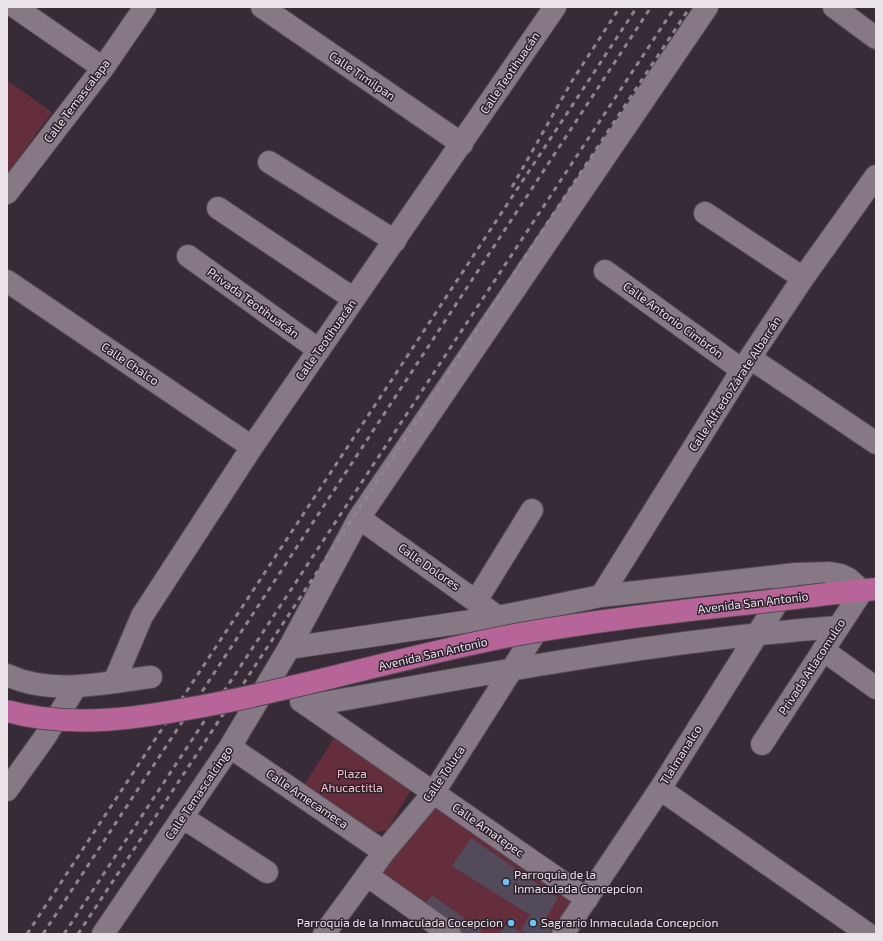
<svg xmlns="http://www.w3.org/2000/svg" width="883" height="941" viewBox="0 0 883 941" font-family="'Exo 2',sans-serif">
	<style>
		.green { fill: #642e3d }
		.building { fill: #534b5a }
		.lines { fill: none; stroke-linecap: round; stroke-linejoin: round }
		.minor-casing { stroke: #534952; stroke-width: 24 }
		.major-casing { stroke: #534952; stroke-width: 24 }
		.minor { stroke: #867885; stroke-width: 22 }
		.major { stroke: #b76598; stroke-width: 22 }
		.rail { stroke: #8d848d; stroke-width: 3; stroke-dasharray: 5 5; stroke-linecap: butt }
		.major-bridge-casing { stroke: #534952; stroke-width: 24; stroke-linecap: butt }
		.major-bridge { stroke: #b76598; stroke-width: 22 }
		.poi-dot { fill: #6cc3f2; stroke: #2c212c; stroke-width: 1.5 }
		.labels { text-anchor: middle; stroke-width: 3; stroke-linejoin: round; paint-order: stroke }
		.street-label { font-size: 12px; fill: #eae2e9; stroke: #2c212c }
		.park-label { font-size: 12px; fill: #f7bfcb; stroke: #2c212c }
		.poi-label { font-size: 12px; fill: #eae2e9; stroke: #2c212c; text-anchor: start }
	</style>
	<rect width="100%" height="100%" fill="#362b36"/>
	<!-- green -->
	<path class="green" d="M 7,80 L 52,112 L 7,174 Z
		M 339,730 L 415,783 L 387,830 L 369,834 L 301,790 Z
		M 435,798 L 582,897 L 555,934 L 453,934 L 369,873 Z"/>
	<!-- building -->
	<path class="building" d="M 471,838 L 558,898 L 543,923 L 539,921 L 554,932 L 553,934 L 527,934 L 521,930 L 530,915 L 452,866 Z
		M 432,895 L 482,931 L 480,934 L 450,934 L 425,904 Z
		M 512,917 L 516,919 L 512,927 L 524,934 L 499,934 Z"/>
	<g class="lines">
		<!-- minor casing -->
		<g class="minor-casing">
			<path id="minor" d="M 15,7 L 103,68
				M 262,7 L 462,144
				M 834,7 L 876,38
				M 269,162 L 395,241
				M 7,193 L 103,68 L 145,7
				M 218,208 L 354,299
				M 705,213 L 803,278
				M 188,256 L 319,350
				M 605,271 L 742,370
				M 7,281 L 252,447
				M 750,358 L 876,443
				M 359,518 L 498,617
				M 601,596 L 742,370 L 803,278 L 876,176
				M 476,601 L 532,510
				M 289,648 L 498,617 L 601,596 L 796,574 L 830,573 L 841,575 L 849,579 L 862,591 L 762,744
				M 823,650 L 876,688
				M 7,675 C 53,696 103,683 151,677
				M 114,682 L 142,616 L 252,447 L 555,7
				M 301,701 L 587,899
				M 308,706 C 484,674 660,640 838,627
				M 230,747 L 384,852
				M 660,789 L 868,934
				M 7,790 L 45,737 L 75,688
				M 182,817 L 267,872
				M 368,876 L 450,934
				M 103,934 L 230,747 L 289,648 L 359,518 L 707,7
				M 324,934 L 384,852 L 434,792 L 544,619
				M 563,934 L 660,789 L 787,587"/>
		</g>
		<!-- major casing -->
		<g class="major-casing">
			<path id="major" d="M 827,594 L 876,589"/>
		</g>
		<!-- minor -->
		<use href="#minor" class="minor"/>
		<!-- major -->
		<use href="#major" class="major"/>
		<!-- rail -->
		<path class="rail" d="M 512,187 L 572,81 L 620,7
			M 27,934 L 637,7
			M 43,934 L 651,7
			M 64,934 L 675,7
			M 78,934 L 690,7"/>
		<!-- major-bridge casing -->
		<g class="major-bridge-casing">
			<path id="major-bridge" d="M 7,711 C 75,730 146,717 214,704 C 317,684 417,653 520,634 C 621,616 725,607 827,594"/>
		</g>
		<!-- major-bridge -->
		<use href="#major-bridge" class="major-bridge"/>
	</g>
	<!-- markers -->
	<g class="poi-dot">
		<circle cx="506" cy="882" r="4"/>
		<circle cx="511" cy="923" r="4"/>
		<circle cx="533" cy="923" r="4"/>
	</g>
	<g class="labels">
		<!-- street labels -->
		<g class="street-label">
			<text transform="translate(510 73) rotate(-56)" y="4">Calle Teotihuacán</text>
			<text transform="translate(362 76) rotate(34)" y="4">Calle Timilpan</text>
			<text transform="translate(77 101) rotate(-53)" y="4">Calle Temascalapa</text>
			<text transform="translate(253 303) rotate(36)" y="4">Privada Teotihuacán</text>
			<text transform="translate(673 320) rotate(36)" y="4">Calle Antonio Cimbrón</text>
			<text transform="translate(326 340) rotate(-55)" y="4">Calle Teotihuacán</text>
			<text transform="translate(130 364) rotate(34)" y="4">Calle Chalco</text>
			<text transform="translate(735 384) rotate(-57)" y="4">Calle Alfredo Zárate Albarrán</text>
			<text transform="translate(429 567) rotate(35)" y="4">Calle Dolores</text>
			<text transform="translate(753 603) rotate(-7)" y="4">Avenida San Antonio</text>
			<text transform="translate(433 654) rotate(-13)" y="4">Avenida San Antonio</text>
			<text transform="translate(812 667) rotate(-57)" y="4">Privada Atlacomulco</text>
			<text transform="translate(681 755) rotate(-58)" y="4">Tlalmanalco</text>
			<text transform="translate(444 774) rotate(-56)" y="4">Calle Toluca</text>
			<text transform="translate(199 793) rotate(-56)" y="4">Calle Temascalcingo</text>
			<text transform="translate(307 799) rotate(34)" y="4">Calle Amecameca</text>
			<text transform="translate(488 830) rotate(35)" y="4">Calle Amatepec</text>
		</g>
		<!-- park labels -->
		<g class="park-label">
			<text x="352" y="778">Plaza<tspan x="352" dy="14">Ahucactitla</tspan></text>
		</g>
		<!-- poi labels -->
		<g class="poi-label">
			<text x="514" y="879">Parroquia de la<tspan x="514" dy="14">Inmaculada Concepcion</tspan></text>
			<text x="503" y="927" text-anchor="end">Parroquia de la Inmaculada Cocepcion</text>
			<text x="541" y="927">Sagrario Inmaculada Concepcion</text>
		</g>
	</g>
	<!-- border -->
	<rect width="883" height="941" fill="none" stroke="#eae2e9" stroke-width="16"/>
</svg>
